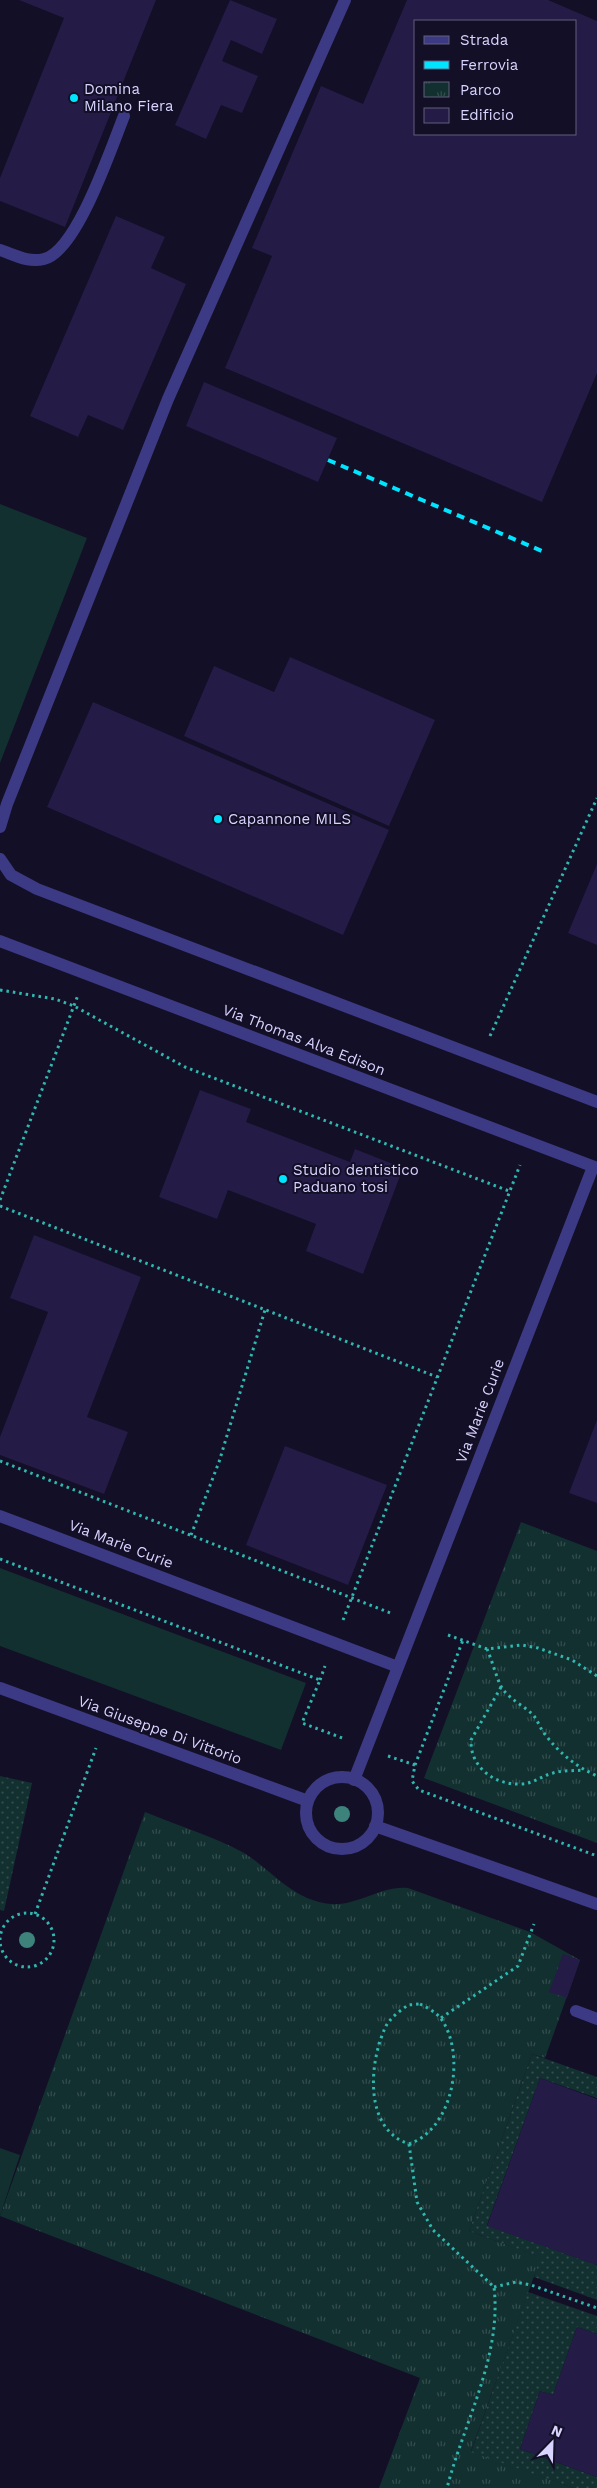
<svg xmlns="http://www.w3.org/2000/svg" width="597" height="2488" viewBox="0 0 597 2488" font-family="'Work Sans',sans-serif">
	<style>
		.grass { fill: #12302f }
		.park { fill: url(#park-tufts) }
		.garden { fill: url(#garden-dots) }
		.building { fill: #241b47; fill-rule: evenodd }
		.lines { fill: none; stroke-linecap: round; stroke-linejoin: round }
		.path { stroke: #2fb8b0; stroke-width: 3; stroke-dasharray: 2.5 4; stroke-linecap: butt }
		.minor { stroke: #3d3a85; stroke-width: 12 }
		.rail { stroke: #00e5ff; stroke-width: 4; stroke-dasharray: 8 6; stroke-linecap: butt }
		.tree { fill: #3d827b }
		.poi-dot { fill: #00e5ff; stroke: #130f26; stroke-width: 2 }
		.labels { text-anchor: middle; stroke-width: 4; stroke-linejoin: round; paint-order: stroke }
		.poi-label { font-size: 15px; fill: #d9d4ff; stroke: #130f26; text-anchor: start }
		.street-label { font-size: 15px; fill: #d9d4ff; stroke: #130f26 }
	</style>
	<defs>
		<pattern id="park-tufts" width="24" height="20" patternUnits="userSpaceOnUse" patternTransform="scale(1.25)"><rect width="24" height="20" fill="#12302f"/><path d="M3 7l-1-3M5 7V3M7 7l1-3M15 17l-1-3M17 17v-4M19 17l1-3" fill="none" stroke="#344d4e"/></pattern>
		<pattern id="garden-dots" width="8" height="8" patternUnits="userSpaceOnUse" patternTransform="scale(1.25)"><rect width="8" height="8" fill="#12302f"/><path d="M2 2h.1M6 6h.1" fill="none" stroke="#344d4e" stroke-width="1.8" stroke-linecap="round"/></pattern>
	</defs>
	<rect width="100%" height="100%" fill="#130f26"/>
	<!-- grass -->
	<path class="grass" d="M 0,504 L 87,538 L 0,763 Z
		M 0,1568 L 306,1683 L 281,1750 L 0,1646 Z
		M 0,2148 L 20,2155 L 0,2216 Z"/>
	<!-- park -->
	<path class="park" d="M 521,1522 L 597,1551 L 597,1843 L 424,1778 Z
		M 145,1812 C 176,1825 216,1837 244,1853 C 273,1871 293,1901 331,1904 C 358,1906 382,1885 408,1888 L 530,1932 L 580,1960 L 545,2058 L 532,2054 L 469,2231 L 541,2257 L 471,2451 L 574,2488 L 379,2488 L 420,2378 L 0,2216 Z"/>
	<!-- garden -->
	<path class="garden" d="M 0,1776 L 32,1783 L 4,1911 L 0,1910 Z
		M 532,2054 L 597,2077 L 597,2098 L 540,2078 L 487,2225 L 597,2265 L 597,2300 L 534,2277 L 540,2257 L 469,2231 Z
		M 528,2292 L 597,2316 L 597,2334 L 577,2327 L 553,2395 L 540,2391 L 520,2449 L 597,2477 L 597,2488 L 574,2488 L 471,2452 Z"/>
	<!-- building -->
	<path class="building" d="M 19,0 L 156,0 L 65,227 L 0,201 L 0,178 L 64,18 Z
		M 230,0 L 277,19 L 262,54 L 231,40 L 222,61 L 258,76 L 242,113 L 221,105 L 206,139 L 175,125 Z
		M 407,0 L 548,0 L 597,21 L 597,373 L 542,502 L 225,368 L 272,256 L 252,248 L 321,86 L 363,104 ZM 416,21 L 576,21 L 576,134 L 416,134 Z
		M 116,216 L 165,237 L 151,268 L 186,284 L 123,430 L 88,415 L 78,437 L 30,416 Z
		M 204,382 L 337,438 L 318,482 L 186,426 Z
		M 290,657 L 435,720 L 389,826 L 184,736 L 214,666 L 274,692 Z
		M 93,702 L 389,830 L 343,935 L 47,807 Z
		M 597,864 L 597,945 L 568,933 Z
		M 200,1090 L 251,1109 L 246,1122 L 350,1162 L 355,1149 L 403,1168 L 363,1274 L 306,1251 L 316,1224 L 228,1190 L 217,1219 L 159,1197 Z
		M 34,1235 L 141,1277 L 87,1417 L 128,1432 L 104,1494 L 0,1455 L 0,1437 L 48,1312 L 10,1298 Z
		M 597,1420 L 597,1503 L 569,1493 Z
		M 285,1446 L 387,1485 L 348,1585 L 246,1545 Z
		M 563,1954 L 580,1960 L 567,1998 L 549,1992 Z
		M 540,2078 L 597,2099 L 597,2265 L 487,2226 Z
		M 577,2327 L 597,2334 L 597,2477 L 520,2449 L 540,2391 L 553,2395 Z"/>
	<g class="lines">
		<!-- path -->
		<path class="path" d="M 0,990 L 55,999 L 74,1006 L 185,1067 L 509,1191
			M 490,1036 L 597,798
			M 0,1200 L 78,995
			M 0,1206 L 437,1377
			M 0,1461 L 393,1614
			M 191,1535 L 219,1462 L 265,1310
			M 0,1559 L 320,1680 L 302,1723 L 345,1739
			M 343,1620 L 520,1165
			M 448,1635 L 487,1649 L 522,1645 L 538,1648 L 572,1660 L 597,1676
			M 487,1649 C 492,1660 497,1680 502,1688 C 510,1700 525,1706 534,1716 C 538,1721 540,1728 544,1733 C 558,1752 575,1766 597,1776
			M 320,1680 L 325,1666
			M 501,1687 L 471,1740 C 470,1767 494,1785 520,1784 C 533,1784 541,1776 553,1773 C 563,1770 574,1771 584,1770
			M 388,1756 L 415,1765 L 412,1781 L 419,1790 L 597,1856
			M 415,1765 L 463,1640
			M0 1940a27 27 0 1 1 54 0a27 27 0 1 1-54 0Z
			M 35,1914 L 96,1748
			M 420,2004 C 428,2008 436,2012 442,2020 C 466,2056 453,2129 409,2144 C 363,2129 369,2061 386,2026 C 391,2017 400,2011 408,2005 Z
			M 441,2018 L 518,1966 L 534,1924
			M 409,2144 L 417,2202 L 433,2230 L 494,2287 C 502,2356 464,2422 447,2488
			M 494,2287 L 516,2282 L 531,2285 L 597,2308"/>
		<!-- minor -->
		<path class="minor" d="M 0,250 C 15,255 28,263 44,259 C 77,251 111,148 124,116
			M 0,827 L 7,804 L 168,399 L 345,0
			M 0,859 L 11,875 L 37,889 L 597,1102
			M 0,941 L 597,1168
			M 0,1516 L 398,1667
			M 0,1688 L 308,1801
			M306 1813a36 36 0 1 1 72 0a36 36 0 1 1-72 0Z
			M 354,1780 L 593,1167
			M 375,1826 L 597,1904
			M 576,2011 L 597,2019"/>
		<!-- rail -->
		<path class="rail" d="M 328,460 L 542,551"/>
	</g>
	<!-- trees -->
	<g class="tree">
		<circle cx="342" cy="1814" r="8"/>
		<circle cx="27" cy="1940" r="8"/>
	</g>
	<!-- markers -->
	<g class="poi-dot">
		<circle cx="74" cy="98" r="5"/>
		<circle cx="218" cy="819" r="5"/>
		<circle cx="283" cy="1179" r="5"/>
	</g>
	<g class="labels">
		<!-- poi labels -->
		<g class="poi-label">
			<text x="84" y="94">Domina<tspan x="84" dy="17">Milano Fiera</tspan></text>
			<text x="228" y="824">Capannone MILS</text>
			<text x="293" y="1175">Studio dentistico<tspan x="293" dy="17">Paduano tosi</tspan></text>
		</g>
		<!-- street labels -->
		<g class="street-label">
			<text transform="translate(304 1040) rotate(21)" y="5">Via Thomas Alva Edison</text>
			<text transform="translate(480 1411) rotate(-69)" y="5">Via Marie Curie</text>
			<text transform="translate(121 1544) rotate(21)" y="5">Via Marie Curie</text>
			<text transform="translate(160 1730) rotate(20)" y="5">Via Giuseppe Di Vittorio</text>
		</g>
	</g>
	<!-- legend -->
	<rect x="414" y="20" width="162" height="115" fill="#130f26" stroke="#625e7d"/>
	<rect x="424" y="36" width="25" height="8" fill="#3d3a85" stroke="#625e7d"/>
	<text x="460" y="45" font-size="15" fill="#d9d4ff">Strada</text>
	<rect x="424" y="61" width="25" height="8" fill="#00e5ff" stroke="#625e7d"/>
	<text x="460" y="70" font-size="15" fill="#d9d4ff">Ferrovia</text>
	<rect x="424" y="82" width="25" height="15" fill="url(#park-tufts)" stroke="#625e7d"/>
	<text x="460" y="95" font-size="15" fill="#d9d4ff">Parco</text>
	<rect x="424" y="108" width="25" height="15" fill="#241b47" stroke="#625e7d"/>
	<text x="460" y="120" font-size="15" fill="#d9d4ff">Edificio</text>
	<!-- north arrow -->
	<g transform="translate(552 2443) rotate(23)" stroke="#130f26" stroke-width="4" paint-order="stroke">
	<path d="M0-4L9 19L0 12L-9 19Z" fill="#d9d4ff"/>
	<text y="-8" font-size="14" font-weight="bold" text-anchor="middle" fill="#d9d4ff">N</text>
	</g>
</svg>
